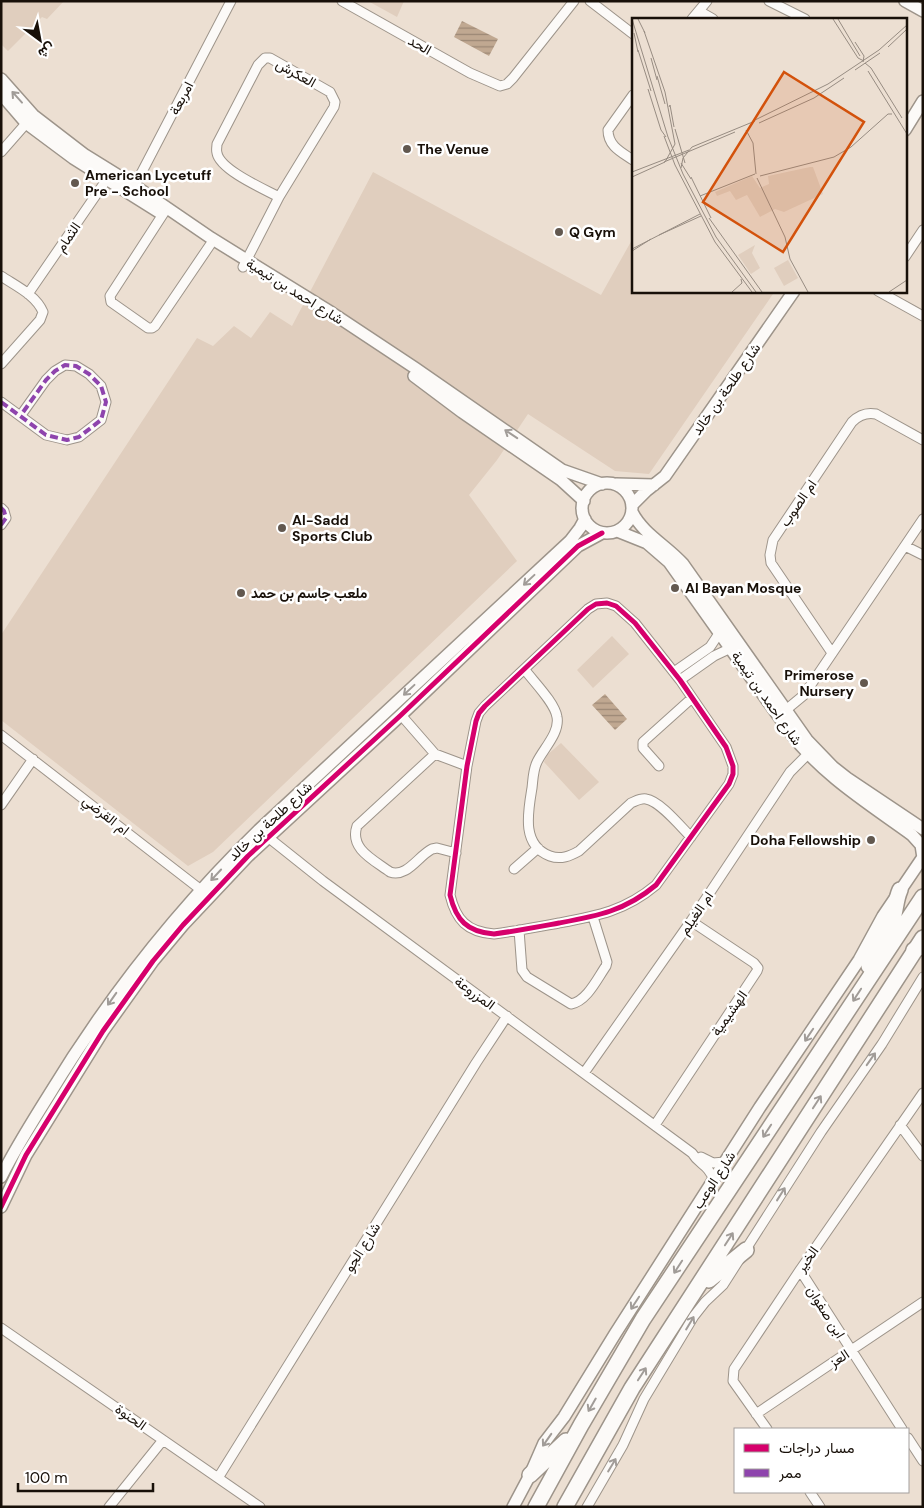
<svg xmlns="http://www.w3.org/2000/svg" width="924" height="1508" viewBox="0 0 924 1508" font-family="'DM Sans',Vazirmatn,sans-serif">
	<style>
		.grass { fill: #e0cebe }
		.water { fill: url(#water-rules) }
		.lines { fill: none; stroke-linecap: round; stroke-linejoin: round }
		.minor-casing { stroke: #9d948a; stroke-width: 11 }
		.tertiary-casing { stroke: #9d948a; stroke-width: 14 }
		.primary-casing { stroke: #9d948a; stroke-width: 18 }
		.trunk-casing { stroke: #9d948a; stroke-width: 18 }
		.minor { stroke: #fcfaf8; stroke-width: 9 }
		.tertiary { stroke: #fcfaf8; stroke-width: 11 }
		.primary { stroke: #fcfaf8; stroke-width: 15 }
		.trunk { stroke: #fcfaf8; stroke-width: 15 }
		.quiet { stroke: #8e44ad; stroke-width: 4; stroke-dasharray: 8 4; stroke-linecap: butt }
		.cycleway-casing { stroke: #fff; stroke-width: 8 }
		.cycleway { stroke: #d6006c; stroke-width: 5 }
		.oneway { stroke: #a19c98 }
		.poi-dot { fill: #62584f; stroke: #fff; stroke-width: 2 }
		.labels { text-anchor: middle; stroke-width: 5; stroke-linejoin: round; paint-order: stroke }
		.street-label { font-size: 14px; fill: #181009; stroke: #fff }
		.poi-label { font-size: 14px; font-weight: bold; fill: #181009; stroke: #fff; text-anchor: start }
		.inset-road { fill: none; stroke: #978c82; stroke-width: 1 }
		.view { fill: #d3520c; fill-opacity: 0.15; stroke: #d3520c; stroke-width: 2.5 }
		.inset-edge { fill: none; stroke: #181009; stroke-width: 2.5 }
	</style>
	<defs>
		<pattern id="water-rules" width="6" height="5" patternUnits="userSpaceOnUse" patternTransform="scale(1.25)"><rect width="6" height="5" fill="#c0a891"/><path d="M0 2.5h6" fill="none" stroke="#9b8775"/></pattern>
	</defs>
	<rect width="100%" height="100%" fill="#ecdfd2"/>
	<!-- grass -->
	<path class="grass" d="M 1,1 L 64,1 L 47,19 L 42,17 L 8,51 L 1,44 Z
		M 368,1 L 404,1 L 397,17 Z
		M 373,172 L 601,295 L 633,238 L 633,291 L 775,291 L 649,474 L 615,471 L 528,414 L 497,460 L 469,495 L 517,561 L 213,852 L 188,866 L 1,720 L 1,635 L 197,338 L 213,346 L 234,326 L 251,338 L 270,312 L 292,326 Z
		M 612,636 L 629,654 L 593,688 L 577,670 Z
		M 561,743 L 599,782 L 579,800 L 544,762 L 547,755 Z"/>
	<!-- water -->
	<path class="water" d="M 462,21 L 498,39 L 489,56 L 454,37 Z
		M 605,694 L 627,719 L 615,730 L 592,705 Z"/>
	<g class="lines">
		<!-- minor casing -->
		<g class="minor-casing">
			<path id="minor" d="M 342,1 L 470,73 L 500,86 L 507,84 L 513,78 L 574,1
				M 590,1 L 633,34
				M 769,1 L 805,19
				M 699,11 L 713,19
				M 692,19 L 707,1
				M 633,95 L 608,130 C 608,146 621,152 633,160
				M 1,152 L 30,119
				M 132,191 L 231,1
				M 167,208 L 110,296 L 111,302 L 148,328 L 152,328 L 155,326 L 210,245
				M 905,257 L 923,230
				M 243,267 L 279,197 L 334,107 L 335,102 L 330,92 L 270,58 L 265,58 L 258,65 L 217,144 C 217,147 216,150 217,153 C 220,170 264,189 279,197
				M 1,276 C 16,286 36,295 43,312 L 40,320 L 1,364
				M 878,291 L 923,316
				M 28,294 L 107,179
				M 1,402 L 46,435 L 67,440 L 79,437 L 101,420 L 106,402 L 101,386 L 89,374 L 76,366 L 65,365 L 55,371 L 46,380 L 21,415
				M 1,508 L 4,511 L 6,518 L 1,525
				M 905,546 L 923,555
				M 607,603 L 616,606 L 635,623 L 680,680 L 726,747 L 733,766 L 733,774 L 729,784 L 656,885 C 625,911 597,916 559,923 C 537,927 516,931 494,934 C 467,932 456,920 450,895 L 467,766 L 476,721 L 479,713 L 485,706 L 588,609 L 596,604 Z
				M 832,653 L 771,563 L 770,555 L 773,540 L 852,422 C 859,415 866,412 876,414 L 923,440
				M 525,670 C 534,682 555,703 557,717 C 560,733 543,749 537,762 C 533,770 533,780 532,788 C 528,812 521,845 550,856 C 561,860 570,856 579,851 L 631,803 C 636,801 641,798 646,799 C 660,801 681,827 691,837
				M 674,672 L 710,647 L 720,632
				M 680,680 L 714,656 L 731,648
				M 781,714 L 804,695 L 923,519
				M 401,715 L 435,754 L 467,766
				M 1,735 L 205,893
				M 435,754 L 357,826 C 349,849 374,860 390,872 C 407,878 418,856 432,849 L 437,848 L 456,853
				M 659,766 L 643,748 L 643,742 L 692,698
				M 1,805 L 33,759
				M 264,834 L 323,881 L 692,1153 C 700,1166 707,1163 714,1180
				M 514,869 L 538,848
				M 519,930 L 522,970 L 527,977 L 571,1004 C 587,1001 597,979 606,966 L 607,962 L 593,917
				M 584,1073 L 691,921 L 790,772 L 813,749
				M 655,1125 L 757,971 L 758,968 L 754,963 L 691,921
				M 900,1125 L 923,1156
				M 701,1157 L 713,1163 L 725,1162
				M 800,1270 L 902,1429
				M 1,1328 L 260,1507
				M 756,1414 L 923,1302
				M 767,1429 L 733,1381 L 734,1369 L 800,1270 L 923,1093
				M 908,1438 L 923,1461
				M 218,1478 L 476,1063 L 507,1016
				M 810,1492 L 820,1507
				M 109,1507 L 163,1440
				M 587,1507 L 623,1445 L 644,1399 L 694,1316 L 705,1302 L 723,1285 L 821,1132 L 882,1044 L 923,977"/>
		</g>
		<!-- tertiary casing -->
		<g class="tertiary-casing">
			<path id="tertiary" d="M 905,1 L 923,11
				M 1,79 L 33,115 L 85,155 L 135,186 L 211,238 L 332,313 L 415,368 L 562,470 L 602,484
				M 1,94 L 26,123 L 73,158 L 159,212
				M 905,130 L 923,101
				M 414,376 L 462,412 L 561,480 L 584,501
				M582 508a25 25 0 1 1 50 0a25 25 0 1 1-50 0Z
				M 616,484 L 654,485
				M 632,505 L 646,491 L 665,476 L 794,291
				M 632,512 C 643,534 667,546 683,564 L 807,740 L 833,767 L 847,778 L 923,829
				M 617,531 L 647,543 L 669,562 L 789,731 C 822,775 868,803 912,835 L 921,845 L 923,858
				M 1,1177 C 15,1149 32,1122 49,1095 C 109,996 176,911 259,830 L 570,541 L 580,528 L 585,519
				M 1,1207 L 26,1155 L 103,1031 L 153,961 L 183,925 L 248,856 L 401,715 L 578,546 L 602,533
				M 513,1507 L 530,1475 L 544,1443 L 564,1417 L 615,1334 L 760,1107 L 859,960 L 883,916 L 923,857"/>
		</g>
		<!-- primary casing -->
		<g class="primary-casing">
			<path id="primary" d="M 869,966 C 873,949 885,939 891,924 C 896,913 895,901 900,890
				M 709,1280 L 746,1250
				M 530,1475 L 566,1441
				M 536,1507 L 581,1425 L 643,1319 L 923,897
				M 565,1507 L 632,1388 L 923,938"/>
		</g>
		<!-- trunk casing -->
		<g class="trunk-casing">
			<path id="trunk" d="M 914,950 L 923,946"/>
		</g>
		<!-- minor -->
		<use href="#minor" class="minor"/>
		<!-- tertiary -->
		<use href="#tertiary" class="tertiary"/>
		<!-- primary -->
		<use href="#primary" class="primary"/>
		<!-- trunk -->
		<use href="#trunk" class="trunk"/>
		<!-- quiet -->
		<path class="quiet" d="M 1,402 L 46,435 L 67,440 L 79,437 L 101,420 L 106,402 L 101,386 L 89,374 L 76,366 L 65,365 L 55,371 L 46,380 L 21,415
			M 1,508 L 4,511 L 6,518 L 1,525"/>
		<!-- cycleway casing -->
		<g class="cycleway-casing">
			<path id="cycleway" d="M 607,603 L 616,606 L 635,623 L 680,680 L 726,747 L 733,766 L 733,774 L 729,784 L 656,885 C 625,911 597,916 559,923 C 537,927 516,931 494,934 C 467,932 456,920 450,895 L 467,766 L 476,721 L 479,713 L 485,706 L 588,609 L 596,604 Z
				M 1,1207 L 26,1155 L 103,1031 L 153,961 L 183,925 L 248,856 L 401,715 L 578,546 L 602,533"/>
		</g>
		<!-- cycleway -->
		<use href="#cycleway" class="cycleway"/>
	</g>
	<!-- one-way arrows -->
	<defs><path id="oneway-shaft" d="M-6 0H5M1.5-3L5.5 0L1.5 3" fill="none" stroke-width="1.6" stroke-linecap="round" stroke-linejoin="round" transform="scale(1.25)"/></defs>
	<g class="oneway">
		<use href="#oneway-shaft" transform="translate(17 97) rotate(-132)"/>
		<use href="#oneway-shaft" transform="translate(511 434) rotate(-146)"/>
		<use href="#oneway-shaft" transform="translate(529 580) rotate(137)"/>
		<use href="#oneway-shaft" transform="translate(409 690) rotate(137)"/>
		<use href="#oneway-shaft" transform="translate(216 875) rotate(133)"/>
		<use href="#oneway-shaft" transform="translate(857 995) rotate(123)"/>
		<use href="#oneway-shaft" transform="translate(112 999) rotate(125)"/>
		<use href="#oneway-shaft" transform="translate(809 1035) rotate(124)"/>
		<use href="#oneway-shaft" transform="translate(871 1059) rotate(-55)"/>
		<use href="#oneway-shaft" transform="translate(817 1102) rotate(-57)"/>
		<use href="#oneway-shaft" transform="translate(767 1131) rotate(123)"/>
		<use href="#oneway-shaft" transform="translate(781 1194) rotate(-58)"/>
		<use href="#oneway-shaft" transform="translate(729 1239) rotate(-57)"/>
		<use href="#oneway-shaft" transform="translate(678 1267) rotate(123)"/>
		<use href="#oneway-shaft" transform="translate(635 1303) rotate(123)"/>
		<use href="#oneway-shaft" transform="translate(690 1323) rotate(-59)"/>
		<use href="#oneway-shaft" transform="translate(642 1374) rotate(-57)"/>
		<use href="#oneway-shaft" transform="translate(592 1405) rotate(120)"/>
		<use href="#oneway-shaft" transform="translate(547 1440) rotate(125)"/>
		<use href="#oneway-shaft" transform="translate(612 1465) rotate(-59)"/>
	</g>
	<!-- markers -->
	<g class="poi-dot">
		<circle cx="407" cy="149" r="5"/>
		<circle cx="75" cy="183" r="5"/>
		<circle cx="559" cy="232" r="5"/>
		<circle cx="282" cy="528" r="5"/>
		<circle cx="675" cy="588" r="5"/>
		<circle cx="241" cy="593" r="5"/>
		<circle cx="864" cy="683" r="5"/>
		<circle cx="871" cy="840" r="5"/>
	</g>
	<g class="labels">
		<!-- street labels -->
		<g class="street-label">
			<text transform="translate(420 45) rotate(29)" y="5">الحد</text>
			<text transform="translate(296 73) rotate(29)" y="5">العكرش</text>
			<text transform="translate(181 98) rotate(-62)" y="5">امربعة</text>
			<text transform="translate(68 237) rotate(-56)" y="5">الثمام</text>
			<text transform="translate(295 291) rotate(32)" y="5">شارع احمد بن تيمية</text>
			<text transform="translate(726 389) rotate(-55)" y="5">شارع طلحة بن خالد</text>
			<text transform="translate(798 503) rotate(-56)" y="5">ام الصوب</text>
			<text transform="translate(767 698) rotate(55)" y="5">شارع احمد بن تيمية</text>
			<text transform="translate(106 815) rotate(38)" y="5">ام القرضي</text>
			<text transform="translate(270 821) rotate(-43)" y="5">شارع طلحة بن خالد</text>
			<text transform="translate(696 913) rotate(-56)" y="5">ام الغيلم</text>
			<text transform="translate(475 993) rotate(36)" y="5">المزروعة</text>
			<text transform="translate(729 1013) rotate(-55)" y="5">الهشيمية</text>
			<text transform="translate(714 1180) rotate(-57)" y="5">شارع الوعب</text>
			<text transform="translate(362 1247) rotate(-58)" y="5">شارع الجو</text>
			<text transform="translate(807 1259) rotate(-55)" y="5">الخير</text>
			<text transform="translate(826 1312) rotate(58)" y="5">ابن صفوان</text>
			<text transform="translate(839 1358) rotate(-34)" y="5">العز</text>
			<text transform="translate(131 1417) rotate(35)" y="5">الحنوة</text>
		</g>
		<!-- poi labels -->
		<g class="poi-label">
			<text x="417" y="154">The Venue</text>
			<text x="85" y="180">American Lycetuff<tspan x="85" dy="16">Pre - School</tspan></text>
			<text x="569" y="237">Q Gym</text>
			<text x="292" y="525">Al-Sadd<tspan x="292" dy="16">Sports Club</tspan></text>
			<text x="685" y="593">Al Bayan Mosque</text>
			<text x="251" y="598">ملعب جاسم بن حمد</text>
			<text x="854" y="680" text-anchor="end">Primerose<tspan x="854" dy="16">Nursery</tspan></text>
			<text x="861" y="845" text-anchor="end">Doha Fellowship</text>
		</g>
	</g>
	<!-- overview -->
	<g transform="translate(632 18)">
		<rect width="275" height="275" fill="#ecdfd2"/>
		<path d="M 178,149 L 181,149 L 191,176 L 152,194 L 143,191 L 128,199 L 115,177 L 104,182 L 98,173 L 85,178 L 83,174 L 120,158 L 128,170 L 137,166 L 136,158 ZM 123,227 L 120,235 L 128,250 L 119,256 L 106,237 ZM 156,242 L 166,260 L 152,268 L 142,250 Z" fill="#e0cebe"/>
		<path class="inset-road" d="M 0,1 L 36,119 L 51,156 L 84,219 L 124,274M 6,1 L 13,15M 201,1 L 226,40 L 232,43M 206,1 L 228,38M 2,15 L 6,34M 223,24 L 232,38 L 231,44M 256,29 L 274,12M 6,32 L 19,73M 19,40 L 25,62M 233,45 L 239,50 L 270,100M 223,52 L 248,35M 236,53 L 275,116M 25,58 L 33,86M 16,71 L 29,112 L 34,119M 37,89 L 38,87 L 42,109M 121,103 L 196,66 L 247,32 L 275,7M 127,105 L 182,80 L 212,60M 43,111 L 53,145M 114,112 L 121,125 L 124,156M 32,118 L 43,147M 32,144 L 103,114M 49,145 L 59,161M 43,147 L 83,224 L 120,274M 49,150 L 51,140 L 60,129 L 123,103M 0,154 L 57,132M 128,158 L 202,139 L 219,129 L 256,96 L 260,96M 0,159 L 33,144 L 43,126 L 33,74 L 12,13M 59,159 L 79,200M 125,160 L 153,219 L 158,241 L 176,274M 68,178 L 123,156M 77,200 L 130,274M 27,217 L 69,198M 0,231 L 68,196M 0,233 L 19,221M 100,274 L 110,265 L 109,261M 257,274 L 275,262"/>
		<path class="view" d="M 152,54 L 232,104 L 151,234 L 71,184 Z"/>
		<rect width="275" height="275" class="inset-edge"/>
	</g>
	<!-- border -->
	<rect width="924" height="1508" fill="none" stroke="#181009" stroke-width="5"/>
	<!-- legend -->
	<rect x="734" y="1428" width="175" height="65" fill="#ffffff" stroke="#a39f9d"/>
	<rect x="744" y="1444" width="25" height="8" fill="#d6006c" stroke="#a39f9d"/>
	<text x="779" y="1453" font-size="15" fill="#181009">مسار دراجات</text>
	<rect x="744" y="1469" width="25" height="8" fill="#8e44ad" stroke="#a39f9d"/>
	<text x="779" y="1478" font-size="15" fill="#181009">ممر</text>
	<!-- north arrow -->
	<g transform="translate(40 40) rotate(148)" stroke="#ffffff" stroke-width="4" paint-order="stroke">
	<path d="M0-4L9 19L0 12L-9 19Z" fill="#181009"/>
	<text y="-8" font-size="14" font-weight="bold" text-anchor="middle" fill="#181009">ش</text>
	</g>
	<!-- scale -->
	<path d="M18 1483v8h135v-8" fill="none" stroke="#181009" stroke-width="2.5"/>
	<text x="25" y="1483" font-size="15" fill="#181009" stroke="#ffffff" stroke-width="4" paint-order="stroke">100 m</text>
</svg>
